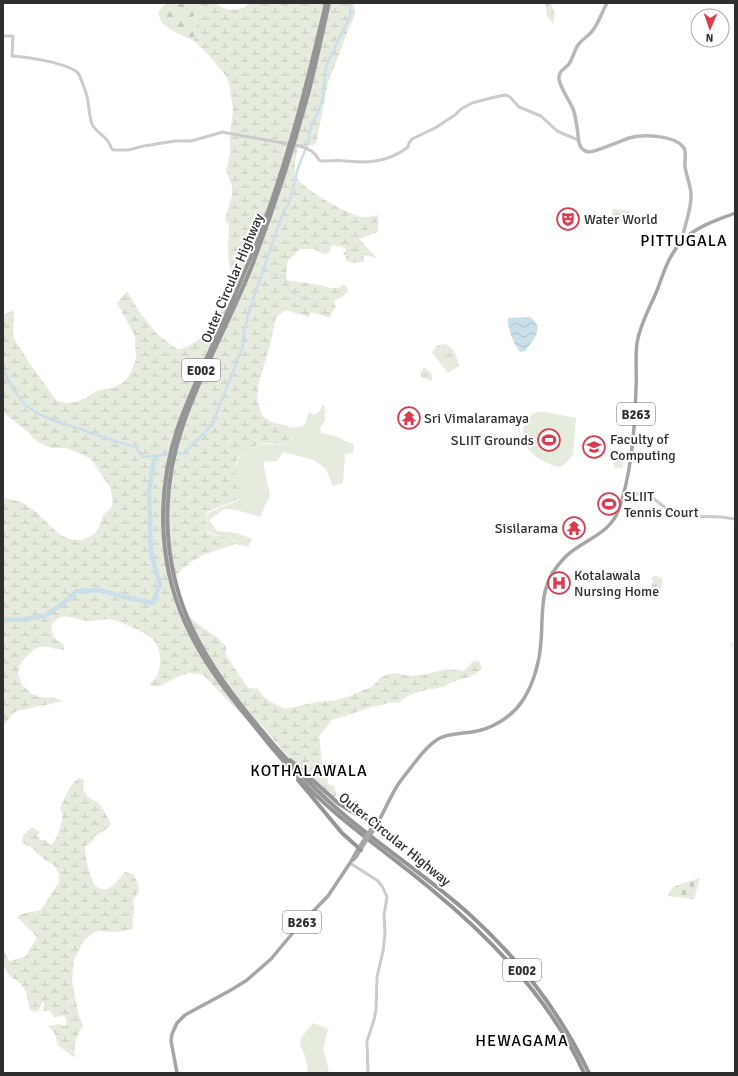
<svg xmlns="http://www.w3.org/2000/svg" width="738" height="1076" viewBox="0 0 738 1076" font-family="Signika,sans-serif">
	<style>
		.grass { fill: #e5ebdd }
		.forest { fill: url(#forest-firs) }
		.wetland { fill: url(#wetland-marsh) }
		.cemetery { fill: url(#cemetery-stones) }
		.park { fill: url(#park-tufts) }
		.water { fill: url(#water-waves) }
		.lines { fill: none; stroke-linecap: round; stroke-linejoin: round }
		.stream { stroke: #cadfea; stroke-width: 1 }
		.canal { stroke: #cadfea; stroke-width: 2.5 }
		.river { stroke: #cadfea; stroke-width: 4.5 }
		.tertiary { stroke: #cbcbcb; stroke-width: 3 }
		.secondary { stroke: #b8b8b8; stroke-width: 3.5 }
		.primary { stroke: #a6a6a6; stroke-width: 3.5 }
		.motorway { stroke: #959595; stroke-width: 4 }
		.primary-bridge { stroke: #a6a6a6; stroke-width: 3.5 }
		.motorway-bridge { stroke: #959595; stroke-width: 4 }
		.labels { text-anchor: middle; stroke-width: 4; stroke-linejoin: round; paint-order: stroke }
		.shield { fill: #fff; stroke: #6d6d6d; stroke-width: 1 }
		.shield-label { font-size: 13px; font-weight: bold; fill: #2e2e2e }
		.poi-label { font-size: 14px; fill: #2e2e2e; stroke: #fff; text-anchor: start }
		.street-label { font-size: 14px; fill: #2e2e2e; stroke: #fff }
		.quarter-label { font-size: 16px; letter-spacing: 1px; fill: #000; stroke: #fff }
	</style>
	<defs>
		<pattern id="forest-firs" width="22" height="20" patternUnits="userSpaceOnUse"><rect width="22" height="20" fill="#e5ebdd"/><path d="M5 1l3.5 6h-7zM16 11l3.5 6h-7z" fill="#c5cabe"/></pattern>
		<pattern id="wetland-marsh" width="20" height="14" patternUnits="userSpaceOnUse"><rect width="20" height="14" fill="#e5ebdd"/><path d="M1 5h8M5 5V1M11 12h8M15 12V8" fill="none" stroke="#c5cabe"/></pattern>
		<pattern id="cemetery-stones" width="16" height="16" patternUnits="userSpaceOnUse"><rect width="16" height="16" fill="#e5ebdd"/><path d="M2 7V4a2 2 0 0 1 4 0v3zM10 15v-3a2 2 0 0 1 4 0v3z" fill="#c5cabe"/></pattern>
		<pattern id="park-tufts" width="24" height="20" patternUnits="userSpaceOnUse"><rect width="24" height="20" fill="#e5ebdd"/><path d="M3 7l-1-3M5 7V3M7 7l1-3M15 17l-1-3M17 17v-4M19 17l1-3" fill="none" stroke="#c5cabe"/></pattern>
		<pattern id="water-waves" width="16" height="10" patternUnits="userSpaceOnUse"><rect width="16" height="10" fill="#cadfea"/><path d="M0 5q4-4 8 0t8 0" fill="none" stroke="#aec0c9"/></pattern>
	</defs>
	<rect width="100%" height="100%" fill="#fff"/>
	<!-- grass -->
	<path class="grass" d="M 323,405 L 325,406 L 324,409 L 326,410 L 324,416 L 326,418 L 320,428 L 321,433 L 336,436 L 347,442 L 354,444 L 353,453 L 345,454 L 343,483 L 333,486 L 326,469 L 314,460 L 283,452 L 277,461 L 263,462 L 270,495 L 260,517 L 237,510 L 224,509 L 209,520 L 217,531 L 237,533 L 252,539 L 248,547 L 235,544 L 231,538 L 214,534 L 207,531 L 205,522 L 208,513 L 239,500 L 239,491 L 235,481 L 235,469 L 238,459 L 245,450 L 263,444 L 292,445 L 290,428 L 303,426 L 306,422 L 309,412 L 315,415 L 319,412 Z
		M 546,412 L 576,418 L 573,455 L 565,464 L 559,467 C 547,464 534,458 527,447 C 520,437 522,420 533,414 C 536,412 542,412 546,412 Z
		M 614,455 L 624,456 L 623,468 L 614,468 Z
		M 605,498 L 616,502 L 612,512 L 610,513 L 600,510 Z
		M 313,1023 L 326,1028 L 328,1030 L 323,1049 L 326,1057 L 329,1073 L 308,1073 L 306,1059 L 301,1047 L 300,1042 L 301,1038 Z"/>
	<!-- forest -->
	<path class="forest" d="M 166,3 L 195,3 L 198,4 L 198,12 L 194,20 L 197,24 L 195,29 L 194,41 C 188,39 167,28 163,24 C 160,20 159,16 158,12 Z"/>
	<!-- wetland -->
	<path class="wetland" d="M 195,3 L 215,3 L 223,8 L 231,10 L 243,8 L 250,3 L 354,3 L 355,15 L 347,33 L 328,83 L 316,144 L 298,148 C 296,157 293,167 296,176 C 299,187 350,216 363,217 C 367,217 373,216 378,215 L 378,232 L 359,239 L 377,258 L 364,255 L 363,256 L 364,258 L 364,261 L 363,262 L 352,263 L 349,262 L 346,260 L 346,255 L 343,255 L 344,252 L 346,251 L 345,248 L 332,245 L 329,253 C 320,256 320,250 313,249 C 309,249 304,249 300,249 L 287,262 L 286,280 L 320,285 L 331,288 L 339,288 L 343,285 L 347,287 L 348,291 L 342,297 L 334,301 L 334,304 L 336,307 L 332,312 L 330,318 L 311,312 L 308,318 L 306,316 L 285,310 L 276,317 L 270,346 L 259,382 L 257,399 L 262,415 L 271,422 L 290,427 L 292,445 L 263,443 L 245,450 L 237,459 L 235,469 L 235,481 L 239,491 L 239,499 L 207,512 L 205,522 L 207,532 L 214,535 L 231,538 L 235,544 L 203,555 L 191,562 L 179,572 L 174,581 L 172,593 L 179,605 L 193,620 L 206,630 L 218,638 L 226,647 L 226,655 L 248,688 L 258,689 L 262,695 L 269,701 L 285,709 L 317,702 L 333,701 L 350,696 L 373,686 L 380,678 L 388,674 L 396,673 L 410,676 L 426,674 L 447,669 L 464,671 L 474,660 L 480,662 L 482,669 L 470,677 L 461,679 L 448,684 L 445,687 C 430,689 411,691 400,702 L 389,703 L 372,707 L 332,720 L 319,736 L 322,762 L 326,772 L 328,784 L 334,786 L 336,794 L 334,800 L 322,793 L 305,778 L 295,765 L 268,733 L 261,724 L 246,719 L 203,675 L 190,673 L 179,676 L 161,686 L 153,686 L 150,684 C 153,681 156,678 158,674 C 162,662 161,645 150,637 C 143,631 123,623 114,620 C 105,618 98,621 89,621 C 74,621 63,608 51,626 L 54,638 L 64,645 L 64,650 L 56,649 L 43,646 L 34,649 L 23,660 L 19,667 L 18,675 L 23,686 L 32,694 L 40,697 L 54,698 L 64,701 L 17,711 L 12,714 L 3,727 L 3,499 L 5,498 L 22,502 L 36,512 L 60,535 L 72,540 L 82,540 L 91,536 L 98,530 L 103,516 L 113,505 L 111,489 L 91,459 L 77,452 L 65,448 L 51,448 L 42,444 L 34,439 L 29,433 L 3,412 L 3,315 L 14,310 L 13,337 L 32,367 L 57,401 L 66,403 L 75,402 L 86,398 L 96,391 L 115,387 L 124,382 L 130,374 L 136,359 L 135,336 L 117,303 L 127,291 L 138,310 L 157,334 L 178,350 C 192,346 203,336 215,327 L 217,316 L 224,304 L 228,287 L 230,271 L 228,251 L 229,226 L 225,219 L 232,195 L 232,187 L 226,170 L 228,164 L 230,154 L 230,134 L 233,112 L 230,87 L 226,76 L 206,52 L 194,41 L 195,29 L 197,24 L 194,20 L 193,16 L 198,12 L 198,4 Z
		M 545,3 L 551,3 L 555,14 L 553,24 L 547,16 Z
		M 78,778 L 84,780 L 83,790 L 88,797 L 99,803 L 111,823 L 108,828 L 94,837 L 92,842 L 85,846 C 84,854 90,878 95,885 C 98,889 103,890 107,889 C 113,887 121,877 125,872 L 133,874 L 139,886 L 139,891 L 133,900 L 134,912 L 132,920 L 133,929 L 116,932 L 96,931 L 84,940 L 74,960 L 72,980 L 78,1013 L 83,1025 C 77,1037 73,1043 75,1057 L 72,1056 L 58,1045 L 55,1034 L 48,1026 L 60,1024 L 65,1027 L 67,1021 L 64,1016 L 54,1017 L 50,1011 L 44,1011 L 43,1009 L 44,1002 L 42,1002 L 39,1010 L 35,1012 L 30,1010 L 26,992 L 21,984 L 10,976 L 3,965 L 3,950 L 9,961 L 25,957 L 37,937 L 17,917 C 23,912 33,912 41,910 L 59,882 L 59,874 L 55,866 L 44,859 L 31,847 L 22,843 L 23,836 L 32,827 L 40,832 L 38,835 L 40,840 L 45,840 L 51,845 C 57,840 63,823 62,814 C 62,812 61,811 60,808 L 70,787 Z"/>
	<!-- cemetery -->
	<path class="cemetery" d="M 700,878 L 694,899 L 668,896 L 672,888 L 681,884 Z"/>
	<!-- park -->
	<path class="park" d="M 613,209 L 631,211 C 632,213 632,218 630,221 L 626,221 L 626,223 L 615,220 L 611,217 Z
		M 443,344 C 454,346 457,356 459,366 L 448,373 L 432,353 L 437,346 Z
		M 424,367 C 428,371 435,375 431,381 L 421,377 L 420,374 Z
		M 654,576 L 660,577 L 663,580 L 660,591 L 661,596 L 655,595 L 655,592 L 651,588 L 652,584 L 654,582 L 651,580 L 652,577 Z"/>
	<!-- water -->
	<path class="water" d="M 530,317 C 546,328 533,340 525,351 L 520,352 C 514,345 507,328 508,318 Z"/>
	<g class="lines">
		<!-- stream -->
		<path class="stream" d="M 263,269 L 280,276 L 285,276 C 287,294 295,295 311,299
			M 730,643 L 735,648"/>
		<!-- canal -->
		<path class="canal" d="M 3,369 C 8,380 17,397 26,405 C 41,418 62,423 80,429 C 98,436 117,442 136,447 L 143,457 L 184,453 L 212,425 L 243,346 L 244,332 L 250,308 L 284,210 L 289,204 L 298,168 L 308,143 L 311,125 L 317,114 L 322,101 L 326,66 L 350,16 L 350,3"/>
		<!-- river -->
		<path class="river" d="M 3,619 L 17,620 L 45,616 L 62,604 L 77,591 L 99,590 L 129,598 L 153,603 L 160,584 L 151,554 L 149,492 L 153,464 L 157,456"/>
		<!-- tertiary -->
		<path class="tertiary" d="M 3,36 L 13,36 L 12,56 C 27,57 68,63 78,73 C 81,78 85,90 87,96 C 89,105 89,115 92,124 C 95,131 102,134 107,140 C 110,143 110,147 113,150 L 128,150 L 144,146 L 175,141 L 191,141 L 223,132 L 227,133 L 300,146 C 310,150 314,151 319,160 L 321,161 C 330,161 338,160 346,161 C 351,161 357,162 362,162 C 378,162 395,157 408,147 L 409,143 L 412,139 L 435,128 L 455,115 L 461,109 L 472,103 L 495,97 L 506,95 L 510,97 L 519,107 L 541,116 L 557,131 L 578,140
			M 625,491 L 649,497 L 654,499 L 667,509 L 675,513 L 687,516 L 721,517 L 735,519
			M 350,863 L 378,881 L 382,886 L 387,897 L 384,915 L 385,934 L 383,951 L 377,977 L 376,1010 L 374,1020 L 367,1041 L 368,1073"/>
		<!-- secondary -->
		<path class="secondary" d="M 607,3 C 602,12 599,22 593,30 C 589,36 582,39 578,45 C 574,51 573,58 569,64 C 565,69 558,71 559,79 C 561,90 569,99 573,109 C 575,114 576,121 577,127 C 579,136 576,150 589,152 C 595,152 621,141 629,138 C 643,134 675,135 684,148 C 687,153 684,161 685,166 C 686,175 690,184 691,193 C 692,207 686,221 683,235 L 684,239"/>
		<!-- primary -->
		<path class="primary" d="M 373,831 C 382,817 388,801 397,786 C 403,777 410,769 416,761 C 422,753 429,745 438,739 C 448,733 460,734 472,732 C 492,729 512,717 523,700 C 534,683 540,660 541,641 C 543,617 540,593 553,572 C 558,565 564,557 571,552 C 589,538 611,532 619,509 C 632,472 635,428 636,389 C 637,374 635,358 637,343 C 640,323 651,306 658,288 C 664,271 670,253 683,240 C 697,226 718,220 735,213
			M 353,860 L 356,857 L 362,847
			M 177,1073 L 171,1041 L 172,1034 L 177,1023 L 185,1015 L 231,990 L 247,980 L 271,959 L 296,929 L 328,896 L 350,863 L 359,847"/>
		<!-- motorway -->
		<path class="motorway" d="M 258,726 C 284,758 312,787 342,813 C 383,848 428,877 468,913 C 518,958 560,1012 589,1073
			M 256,728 C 281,760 308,790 339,816 C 369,841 401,864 431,889 C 492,939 551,1000 584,1073
			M 290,760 L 338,803 L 354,813 L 377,824
			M 298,780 L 342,833 L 361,850"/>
		<!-- primary-bridge -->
		<path class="primary-bridge" d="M 360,846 L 371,829
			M 362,847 L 373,831"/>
		<!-- motorway-bridge -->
		<path class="motorway-bridge" d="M 258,726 C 231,694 205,659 188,619 C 162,558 161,488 183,425 C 201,371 230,321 251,268 C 273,211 292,153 308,94 C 316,64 322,33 329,3
			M 256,728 C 232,699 208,669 191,635 C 158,571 155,495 178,427 C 188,398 201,371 213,344 C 227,314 240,284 252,254 C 285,172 306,89 326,3"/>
	</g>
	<!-- icons -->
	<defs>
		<g id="theatre-ring" transform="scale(1.15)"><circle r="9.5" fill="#fff" stroke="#db3b4d" stroke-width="1.5"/><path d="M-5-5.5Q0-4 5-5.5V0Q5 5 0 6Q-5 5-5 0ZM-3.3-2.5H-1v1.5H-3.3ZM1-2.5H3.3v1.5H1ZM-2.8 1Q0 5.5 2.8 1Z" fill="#db3b4d"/></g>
		<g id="temple-ring" transform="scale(1.15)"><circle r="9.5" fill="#fff" stroke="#db3b4d" stroke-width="1.5"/><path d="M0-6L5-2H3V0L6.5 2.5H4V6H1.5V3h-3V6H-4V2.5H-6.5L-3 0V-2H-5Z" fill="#db3b4d"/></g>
		<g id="stadium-ring" transform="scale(1.15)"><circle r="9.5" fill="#fff" stroke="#db3b4d" stroke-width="1.5"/><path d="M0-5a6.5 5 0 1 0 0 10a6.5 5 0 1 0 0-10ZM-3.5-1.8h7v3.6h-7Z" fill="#db3b4d"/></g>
		<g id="university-ring" transform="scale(1.15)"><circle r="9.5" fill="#fff" stroke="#db3b4d" stroke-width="1.5"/><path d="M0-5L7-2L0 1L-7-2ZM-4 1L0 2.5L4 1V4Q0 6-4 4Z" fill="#db3b4d"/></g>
		<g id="hospital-ring" transform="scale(1.15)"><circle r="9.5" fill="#fff" stroke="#db3b4d" stroke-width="1.5"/><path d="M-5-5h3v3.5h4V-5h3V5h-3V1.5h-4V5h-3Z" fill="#db3b4d"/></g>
	</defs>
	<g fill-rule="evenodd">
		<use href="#theatre-ring" x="568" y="219"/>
		<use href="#temple-ring" x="409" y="418"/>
		<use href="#stadium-ring" x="549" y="440"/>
		<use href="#university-ring" x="594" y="447"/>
		<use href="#stadium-ring" x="609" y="504"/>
		<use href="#temple-ring" x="574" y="528"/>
		<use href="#hospital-ring" x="559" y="583"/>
	</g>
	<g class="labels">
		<!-- shield labels -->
		<g class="shield">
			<rect x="182" y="359" width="38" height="22" rx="3"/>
			<rect x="617" y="403" width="38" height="22" rx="3"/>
			<rect x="283" y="911" width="38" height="22" rx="3"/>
			<rect x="503" y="959" width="38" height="22" rx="3"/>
		</g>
		<g class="shield-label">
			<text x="201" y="375">E002</text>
			<text x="636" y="419">B263</text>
			<text x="302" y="927">B263</text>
			<text x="522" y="975">E002</text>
		</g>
		<!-- poi labels -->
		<g class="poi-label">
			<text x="584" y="224">Water World</text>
			<text x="424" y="423">Sri Vimalaramaya</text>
			<text x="610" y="444">Faculty of<tspan x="610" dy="16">Computing</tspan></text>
			<text x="534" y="445" text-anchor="end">SLIIT Grounds</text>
			<text x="624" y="501">SLIIT<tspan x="624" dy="16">Tennis Court</tspan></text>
			<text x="558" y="533" text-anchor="end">Sisilarama</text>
			<text x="574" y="580">Kotalawala<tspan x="574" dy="16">Nursing Home</tspan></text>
		</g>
		<!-- street labels -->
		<g class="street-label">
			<text transform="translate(232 278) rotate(-67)" y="5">Outer Circular Highway</text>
			<text transform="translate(395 839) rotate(39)" y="5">Outer Circular Highway</text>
		</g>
		<!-- quarter labels -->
		<g class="quarter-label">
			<text x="684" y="246">PITTUGALA</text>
			<text x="309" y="776">KOTHALAWALA</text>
			<text x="522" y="1046">HEWAGAMA</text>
		</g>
	</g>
	<!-- border -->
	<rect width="738" height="1076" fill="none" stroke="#2e2e2e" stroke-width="8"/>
	<!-- north arrow -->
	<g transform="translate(710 28) rotate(182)"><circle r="19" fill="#ffffff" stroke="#ababab"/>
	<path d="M0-3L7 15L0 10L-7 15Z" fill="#db3b4d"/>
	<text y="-6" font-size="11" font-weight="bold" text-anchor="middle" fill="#2e2e2e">N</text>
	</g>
</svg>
